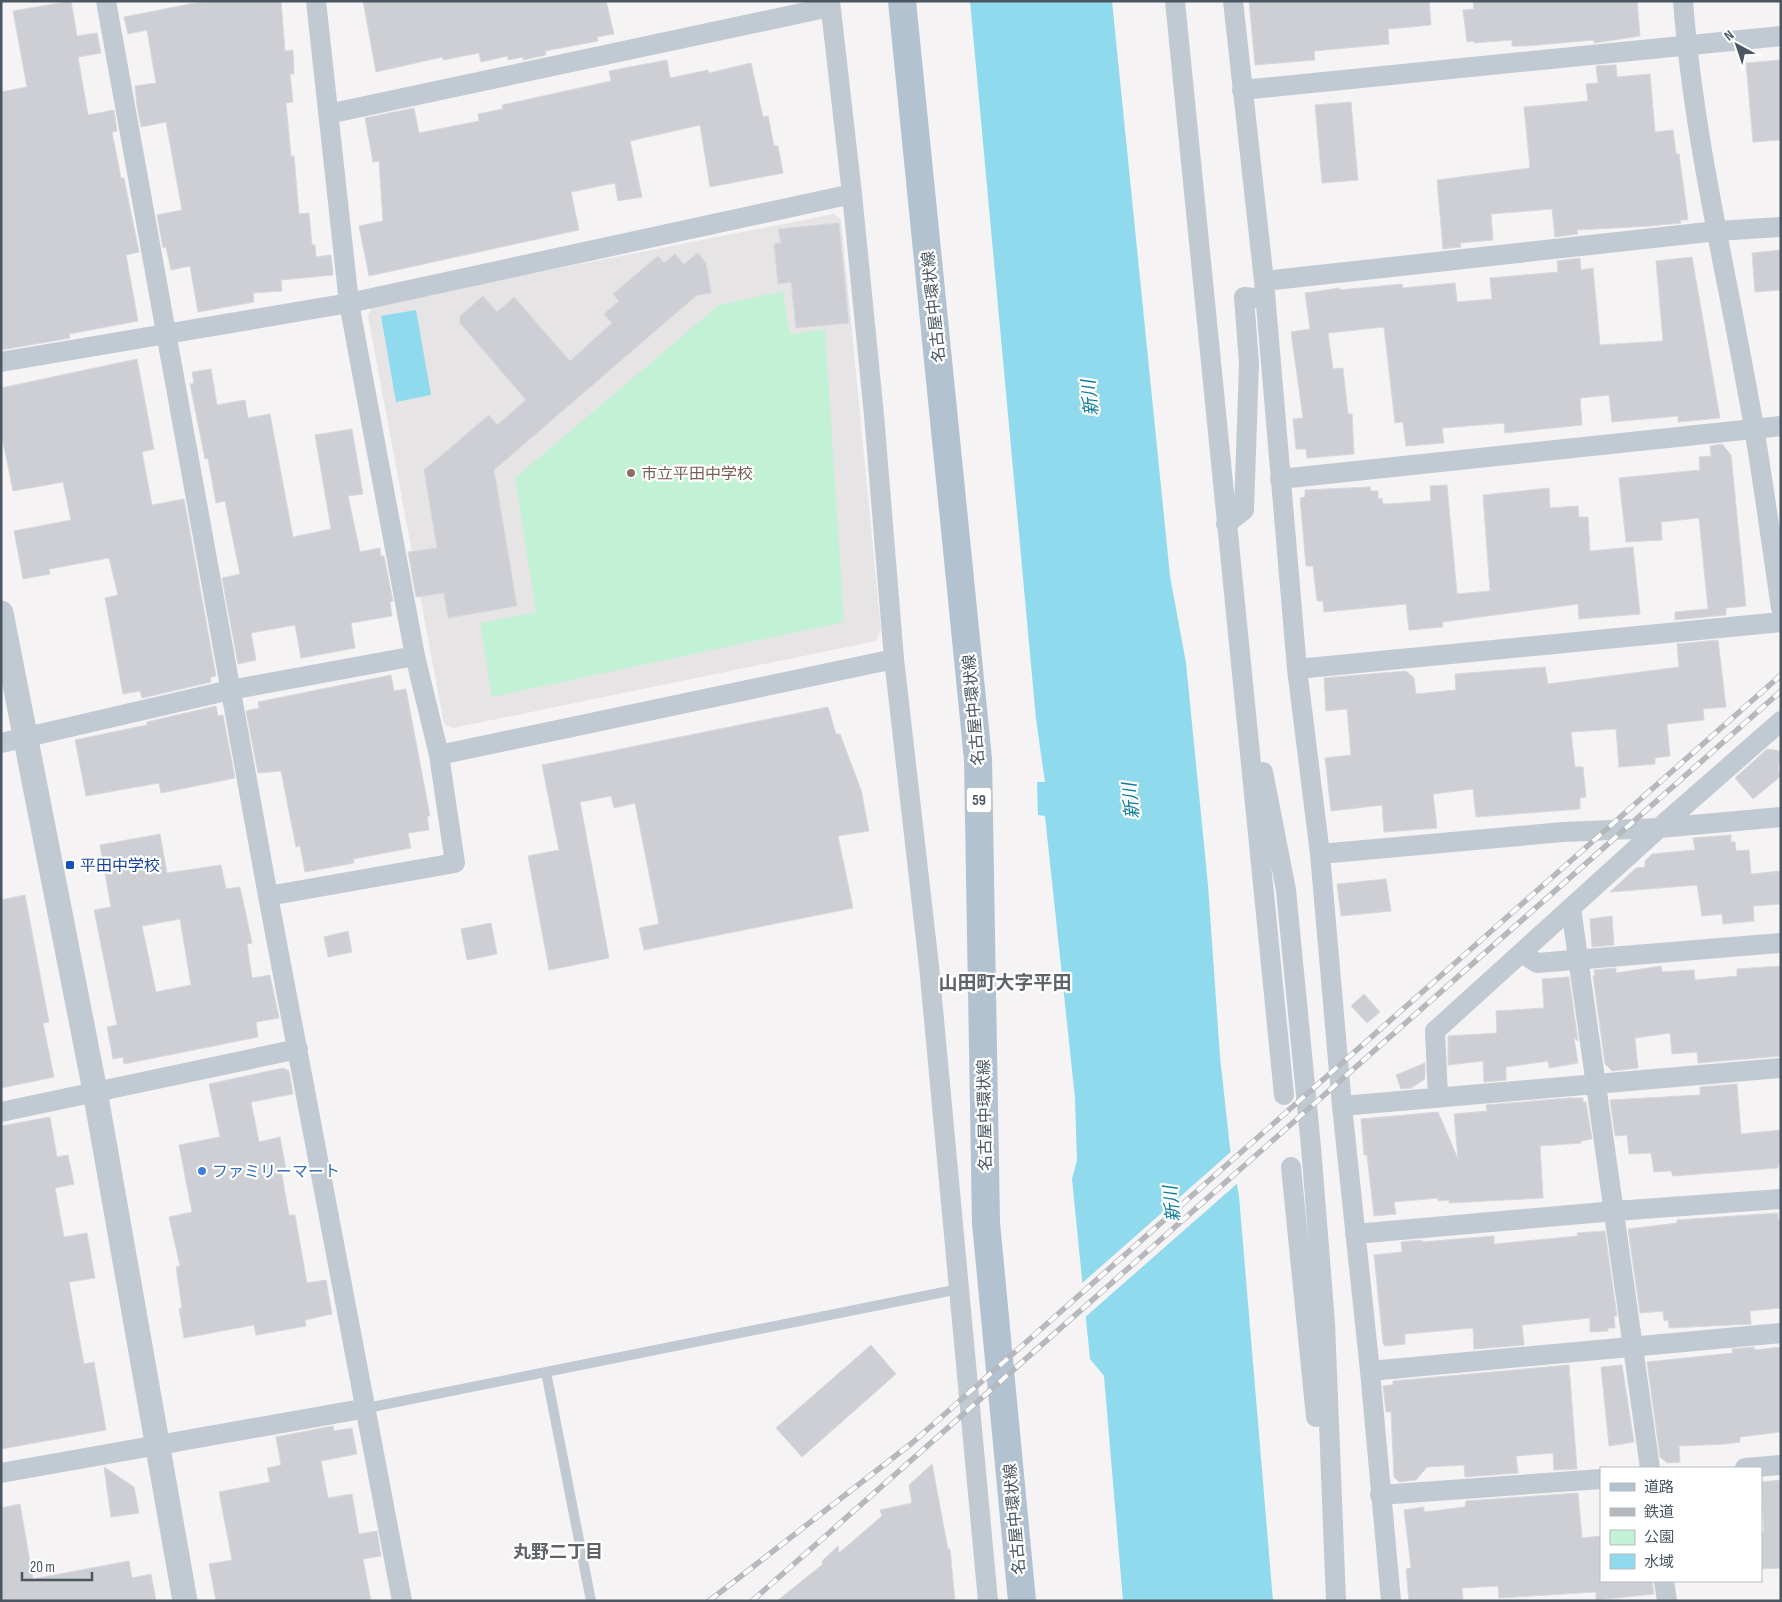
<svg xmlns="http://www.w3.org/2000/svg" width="1782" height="1602" viewBox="0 0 1782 1602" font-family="'Sofia Sans Condensed','Noto Sans JP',sans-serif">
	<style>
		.education { fill: #e6e4e5 }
		.green { fill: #c3f1d5 }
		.water { fill: #90daee }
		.pier { fill: #f5f3f3 }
		.building { fill: #cdcfd5; stroke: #d7d9de; fill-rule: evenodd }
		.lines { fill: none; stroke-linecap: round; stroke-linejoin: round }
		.service { stroke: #c1cad2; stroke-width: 10 }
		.minor { stroke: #c1cad2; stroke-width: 20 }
		.tertiary { stroke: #c1cad2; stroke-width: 25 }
		.primary { stroke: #b3c2d1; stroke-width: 28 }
		.rail-casing { stroke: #b5b8bd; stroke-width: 5.5 }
		.rail { stroke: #fff; stroke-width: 4; stroke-dasharray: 11; stroke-linecap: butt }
		.education-dot { fill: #8d6e63; stroke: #fff; stroke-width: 2 }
		.transit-dot { fill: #1a4fb4; stroke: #fff; stroke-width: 2 }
		.shop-dot { fill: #3f7fe0; stroke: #fff; stroke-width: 2 }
		.labels { text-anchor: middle; stroke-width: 4.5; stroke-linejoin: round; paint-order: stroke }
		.shield { fill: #fff; stroke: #808990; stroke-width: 1 }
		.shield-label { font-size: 15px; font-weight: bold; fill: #4a5661 }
		.street-label { font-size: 16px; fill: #4a5661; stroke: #fff }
		.education-label { font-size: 16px; fill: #785e54; stroke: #fff; text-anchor: start }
		.transit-label { font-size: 16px; fill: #164399; stroke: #fff; text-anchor: start }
		.shop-label { font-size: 16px; fill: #366cbe; stroke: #fff; text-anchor: start }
		.water-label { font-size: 18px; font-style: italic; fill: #0c7c9b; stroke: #fff }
		.neighbourhood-label { font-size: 18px; font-weight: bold; fill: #5f6368; stroke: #fff }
		.quarter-label { font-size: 19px; font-weight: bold; fill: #5f6368; stroke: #fff }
	</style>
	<rect width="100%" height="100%" fill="#f5f3f3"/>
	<!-- education -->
	<path class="education" d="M 834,214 L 841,219 L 881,630 L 876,641 L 453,728 L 444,724 L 368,316 L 373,305 Z"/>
	<!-- green -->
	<path class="green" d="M 783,291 L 790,334 L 825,329 L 844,622 L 492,697 L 480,623 L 536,612 L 515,478 L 719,305 Z"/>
	<!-- water -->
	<path class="water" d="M 970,1 L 1112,1 L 1170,576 L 1186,663 L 1208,885 L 1220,1057 L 1230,1148 L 1239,1196 L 1273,1601 L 1123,1601 L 1104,1376 L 1090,1359 L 1072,1179 L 1077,1160 L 1075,1098 L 1045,816 L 1038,815 L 1037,782 L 1045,782 L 1036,719 Z
		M 416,310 L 431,395 L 396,402 L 381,316 Z"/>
	<!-- pier -->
	<path class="pier" d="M 1233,1150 L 1239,1182 L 1083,1319 L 1080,1285 Z"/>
	<!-- building -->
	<path class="building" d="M 71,1 L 77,36 L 97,33 L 101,53 L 78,57 L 88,115 L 114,110 L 117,131 L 112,132 L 121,178 L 124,178 L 139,252 L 126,255 L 138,321 L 69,334 L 70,338 L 1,350 L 1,92 L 27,87 L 13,11 Z
		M 221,1 L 281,1 L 285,51 L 293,50 L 294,74 L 290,74 L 293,102 L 286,103 L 291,156 L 294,156 L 299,214 L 309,213 L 312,245 L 315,245 L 316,257 L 331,255 L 333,275 L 281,280 L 282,291 L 253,293 L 254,302 L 198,312 L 190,266 L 171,270 L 166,247 L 163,248 L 157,215 L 182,210 L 166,122 L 141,127 L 137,106 L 135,86 L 156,83 L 147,30 L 128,34 L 124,17 L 195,3 Z
		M 363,1 L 606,1 L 614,34 L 597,37 L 598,41 L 545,51 L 546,55 L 523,60 L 523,57 L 508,60 L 508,56 L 481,62 L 479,53 L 443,60 L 442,57 L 376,72 Z
		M 1249,1 L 1429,1 L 1431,25 L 1388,29 L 1389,44 L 1314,51 L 1315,60 L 1255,65 Z
		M 1473,1 L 1637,1 L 1640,36 L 1594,43 L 1594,40 L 1526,46 L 1512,46 L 1512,40 L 1474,43 L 1474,41 L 1467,42 L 1463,10 L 1474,9 Z
		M 667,60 L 670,78 L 708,70 L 709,73 L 751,63 L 763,117 L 768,116 L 774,146 L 778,146 L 783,173 L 710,187 L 700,125 L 630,141 L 642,197 L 618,201 L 615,183 L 571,192 L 579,230 L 369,276 L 359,226 L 383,221 L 379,161 L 373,162 L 365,118 L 414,108 L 419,133 L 479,121 L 478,114 L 503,109 L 502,105 L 611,81 L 609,71 Z
		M 1781,60 L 1781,140 L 1753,142 L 1746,63 Z
		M 1616,65 L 1617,77 L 1650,74 L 1655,132 L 1673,130 L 1676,154 L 1679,154 L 1688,220 L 1680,220 L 1681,223 L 1650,226 L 1577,230 L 1578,234 L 1555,237 L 1552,209 L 1491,214 L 1493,240 L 1460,243 L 1461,247 L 1443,249 L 1437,180 L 1530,168 L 1524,107 L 1588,101 L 1586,84 L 1598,83 L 1596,66 Z
		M 1351,102 L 1358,180 L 1322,183 L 1315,105 Z
		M 839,223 L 849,323 L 796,328 L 791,282 L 778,284 L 774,244 L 781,243 L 778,229 Z
		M 1781,250 L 1781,290 L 1755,292 L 1752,253 Z
		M 698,253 L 706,263 L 711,293 L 697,295 L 494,470 L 517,606 L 448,618 L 444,593 L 416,597 L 408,552 L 437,548 L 424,470 L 489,415 L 497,425 L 526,400 L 460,323 L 460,316 L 483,296 L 497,312 L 514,297 L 570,361 L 612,323 L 604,314 L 619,301 L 613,294 L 647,265 L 658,256 L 664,263 L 675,254 L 684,264 Z
		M 1692,257 L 1720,418 L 1678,422 L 1678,416 L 1612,422 L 1609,395 L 1580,398 L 1582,425 L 1505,433 L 1504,423 L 1442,428 L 1444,443 L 1406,446 L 1403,422 L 1395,423 L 1384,327 L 1328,333 L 1333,369 L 1343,368 L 1348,414 L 1352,414 L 1354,454 L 1307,458 L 1306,449 L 1296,449 L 1293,419 L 1303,418 L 1291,332 L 1310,329 L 1305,293 L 1340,288 L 1340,290 L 1402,284 L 1403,288 L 1455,283 L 1457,302 L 1492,299 L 1490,278 L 1558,272 L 1557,261 L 1580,258 L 1581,270 L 1593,268 L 1600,345 L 1663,341 L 1656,261 Z
		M 137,359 L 154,449 L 142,452 L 152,505 L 184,499 L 216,676 L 210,677 L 211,682 L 142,698 L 140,691 L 123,694 L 105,598 L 118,595 L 109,558 L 49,569 L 50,574 L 23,579 L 14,531 L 71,520 L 63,482 L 13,491 L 1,432 L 1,388 Z
		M 211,369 L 217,405 L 245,400 L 248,418 L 270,414 L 293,537 L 331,529 L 315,435 L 352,429 L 363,494 L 348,496 L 360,552 L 380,548 L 381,556 L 384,556 L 393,601 L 390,602 L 392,616 L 351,623 L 355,648 L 301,658 L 295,625 L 251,633 L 256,660 L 238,664 L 222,578 L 240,574 L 225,501 L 216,503 L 208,458 L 205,459 L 190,384 L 194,383 L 192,372 Z
		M 1722,444 L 1731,455 L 1746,606 L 1726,608 L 1726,615 L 1675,620 L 1675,612 L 1708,609 L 1699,518 L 1661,522 L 1662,540 L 1626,542 L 1619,478 L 1700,470 L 1699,457 L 1711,456 L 1710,446 Z
		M 1447,485 L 1457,594 L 1490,591 L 1483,495 L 1549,488 L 1550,508 L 1578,506 L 1579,517 L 1588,517 L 1590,551 L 1633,547 L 1640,614 L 1579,619 L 1578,604 L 1442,622 L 1443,627 L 1409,630 L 1406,604 L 1324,612 L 1323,601 L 1317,601 L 1313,566 L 1306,566 L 1300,498 L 1305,497 L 1305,490 L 1370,487 L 1371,491 L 1378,491 L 1378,499 L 1382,498 L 1383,504 L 1388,504 L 1431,501 L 1430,486 Z
		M 1718,640 L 1726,707 L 1703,709 L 1704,720 L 1667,724 L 1670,756 L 1655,758 L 1655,764 L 1619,767 L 1616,729 L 1571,732 L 1575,767 L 1583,767 L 1586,797 L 1580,798 L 1580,809 L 1476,817 L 1473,789 L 1433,794 L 1437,828 L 1384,832 L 1382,805 L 1331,811 L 1325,758 L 1351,755 L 1347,709 L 1326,711 L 1324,678 L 1406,671 L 1414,678 L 1416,694 L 1456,690 L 1455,674 L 1545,667 L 1548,684 L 1679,667 L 1677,644 Z
		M 391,675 L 394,691 L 406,689 L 430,816 L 427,816 L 429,830 L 408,833 L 411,848 L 353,859 L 354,863 L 305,872 L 300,846 L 296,847 L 281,771 L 258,773 L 246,711 L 259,708 L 258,702 Z
		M 216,706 L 218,716 L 223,715 L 235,778 L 161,793 L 159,783 L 86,796 L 75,740 L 147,725 L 147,722 Z
		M 828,707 L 836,734 L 840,734 L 861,790 L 869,831 L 838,836 L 853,908 L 644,950 L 639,928 L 659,924 L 635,803 L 614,808 L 611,796 L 580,802 L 609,958 L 549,970 L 528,856 L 559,850 L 542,765 Z
		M 1767,749 L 1781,751 L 1778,771 L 1781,776 L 1753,799 L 1735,778 Z
		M 160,834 L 167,873 L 221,865 L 226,889 L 240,887 L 252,943 L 247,944 L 252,978 L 270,975 L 279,1018 L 256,1022 L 258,1037 L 124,1064 L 123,1057 L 113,1059 L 107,1027 L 117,1025 L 94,910 L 111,907 L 100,845 ZM 180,919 L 191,985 L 156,992 L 142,926 Z
		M 1731,835 L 1731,842 L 1735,842 L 1736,851 L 1749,850 L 1751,874 L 1781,871 L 1781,904 L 1753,906 L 1754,921 L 1723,924 L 1722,914 L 1702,916 L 1697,885 L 1610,892 L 1636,868 L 1645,867 L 1645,861 L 1652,854 L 1695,850 L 1693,838 Z
		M 1386,879 L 1391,911 L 1341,916 L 1337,884 Z
		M 25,895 L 49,1022 L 43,1023 L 54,1077 L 1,1088 L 1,900 Z
		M 1612,916 L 1614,945 L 1592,947 L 1590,919 Z
		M 491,923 L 497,954 L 467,960 L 461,929 Z
		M 348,931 L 352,952 L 328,957 L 324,937 Z
		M 1661,966 L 1662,972 L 1694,970 L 1695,980 L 1737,976 L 1737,969 L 1781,966 L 1781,1056 L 1698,1063 L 1697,1052 L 1672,1054 L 1670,1033 L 1635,1038 L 1638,1068 L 1612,1071 L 1605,1064 L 1593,976 L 1595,976 L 1594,970 L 1616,968 L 1616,973 Z
		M 1569,977 L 1578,1041 L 1574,1038 L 1578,1063 L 1549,1068 L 1548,1061 L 1506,1067 L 1506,1080 L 1484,1082 L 1483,1061 L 1448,1065 L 1448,1036 L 1497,1033 L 1496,1011 L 1544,1008 L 1542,979 Z
		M 1364,994 L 1380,1012 L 1367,1023 L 1351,1006 Z
		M 1425,1063 L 1425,1079 L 1411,1088 L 1401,1089 L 1396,1075 Z
		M 283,1068 L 289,1071 L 293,1094 L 251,1102 L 259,1142 L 280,1137 L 286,1169 L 281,1170 L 289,1215 L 295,1215 L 307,1283 L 326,1280 L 332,1314 L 305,1320 L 306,1326 L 256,1335 L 254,1325 L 184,1338 L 179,1309 L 182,1308 L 176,1267 L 180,1266 L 169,1217 L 192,1212 L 179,1145 L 220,1137 L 209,1084 Z
		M 1737,1084 L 1741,1134 L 1781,1130 L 1781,1164 L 1778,1164 L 1778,1168 L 1673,1176 L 1671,1171 L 1654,1172 L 1651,1153 L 1629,1154 L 1627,1135 L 1615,1136 L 1610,1100 L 1700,1095 L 1700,1087 Z
		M 1569,1098 L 1583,1098 L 1583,1102 L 1586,1102 L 1592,1139 L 1581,1141 L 1581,1143 L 1540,1146 L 1543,1198 L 1449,1203 L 1449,1200 L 1438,1201 L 1438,1198 L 1394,1202 L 1396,1214 L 1374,1216 L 1367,1155 L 1364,1155 L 1361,1119 L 1438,1112 L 1458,1159 L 1454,1114 L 1487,1111 L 1486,1105 Z
		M 50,1117 L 57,1157 L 68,1155 L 74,1184 L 55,1188 L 64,1237 L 87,1233 L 95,1278 L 69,1282 L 84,1364 L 94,1362 L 106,1430 L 1,1449 L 1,1126 Z
		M 1778,1213 L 1778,1220 L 1781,1220 L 1781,1308 L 1750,1311 L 1751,1324 L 1669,1328 L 1668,1320 L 1664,1321 L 1663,1311 L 1640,1313 L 1628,1229 L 1677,1223 L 1677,1220 Z
		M 1605,1231 L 1617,1316 L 1614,1316 L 1615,1328 L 1608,1328 L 1608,1331 L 1590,1332 L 1590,1318 L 1522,1325 L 1524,1345 L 1474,1349 L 1473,1328 L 1405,1334 L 1405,1344 L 1385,1346 L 1383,1343 L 1374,1255 L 1402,1252 L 1401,1242 L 1422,1240 L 1422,1242 L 1494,1236 L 1494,1244 L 1578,1236 L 1577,1233 Z
		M 871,1345 L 896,1374 L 802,1457 L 776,1428 Z
		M 1754,1347 L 1754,1350 L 1781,1347 L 1781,1432 L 1740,1437 L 1740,1442 L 1726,1444 L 1679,1446 L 1680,1462 L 1667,1463 L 1660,1457 L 1647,1362 L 1733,1353 L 1732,1349 Z
		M 1569,1365 L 1577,1469 L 1554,1470 L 1553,1453 L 1516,1456 L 1518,1473 L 1465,1477 L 1464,1465 L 1427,1467 L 1416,1480 L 1399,1482 L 1394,1477 L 1391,1412 L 1386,1412 L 1383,1386 L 1393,1385 L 1393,1381 Z
		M 1622,1365 L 1634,1442 L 1609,1446 L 1601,1367 Z
		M 333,1426 L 334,1431 L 352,1428 L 357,1454 L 321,1461 L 328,1498 L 352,1494 L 359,1534 L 377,1531 L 381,1556 L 363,1559 L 371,1601 L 216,1601 L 209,1564 L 232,1560 L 219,1492 L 270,1482 L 267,1468 L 281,1465 L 276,1437 Z
		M 932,1464 L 948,1549 L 950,1549 L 955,1601 L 777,1601 L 823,1564 L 822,1561 L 838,1546 L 839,1553 L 882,1516 L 880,1510 L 912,1503 L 909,1485 Z
		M 104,1467 L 134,1487 L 139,1513 L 111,1517 Z
		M 1781,1480 L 1781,1568 L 1761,1569 L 1761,1532 L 1764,1532 L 1761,1482 Z
		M 1578,1493 L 1582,1538 L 1601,1536 L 1601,1581 L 1652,1581 L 1654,1594 L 1596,1600 L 1596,1592 L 1499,1598 L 1498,1586 L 1462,1588 L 1463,1601 L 1409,1601 L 1406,1569 L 1411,1568 L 1404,1510 L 1424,1507 L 1424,1512 L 1465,1507 L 1466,1501 Z
		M 20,1504 L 33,1579 L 129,1561 L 132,1578 L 151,1574 L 156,1601 L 1,1601 L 1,1508 Z"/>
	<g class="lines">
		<!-- service -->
		<path class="service" d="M 546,1372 L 591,1601
			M 367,1408 L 959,1289"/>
		<!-- minor -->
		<path class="minor" d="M 106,1 L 268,896 L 402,1601
			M 830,1 L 852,194 L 874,415 L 894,659 L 929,966 L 988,1601
			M 1175,1 L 1284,1095
			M 1233,1 L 1264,281 L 1297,669 L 1320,854 L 1342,1106 L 1370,1371 L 1391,1601
			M 1683,1 C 1694,145 1730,286 1754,428 C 1764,487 1772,548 1781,608
			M 1242,90 L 1781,36
			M 328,114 L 830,7
			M 1264,281 L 1717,231 L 1781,227
			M 1,362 L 349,303 L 852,194
			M 1280,479 L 1781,426
			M 1226,524 L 1244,510 L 1249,364 L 1244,297 L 1265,299
			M 1297,669 L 1781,622
			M 1,743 L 230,690 L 415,656
			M 439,755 L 894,659
			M 1263,772 L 1286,890 L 1311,1147 L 1325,1323 L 1336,1601
			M 1320,854 L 1563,832 L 1659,828 L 1781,817
			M 268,896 L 455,863 L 439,755 L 415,656 L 349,303 L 316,1
			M 1571,908 L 1650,1468
			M 1522,953 L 1537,963 L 1781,943
			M 1438,1097 L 1435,1031 L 1659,828 L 1781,721
			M 1342,1106 L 1781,1068
			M 1,1112 L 298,1049
			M 1291,1167 L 1316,1417
			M 1355,1234 L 1615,1211 L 1781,1199
			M 1370,1371 L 1781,1333
			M 1745,1468 L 1781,1465
			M 1,1473 L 367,1408
			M 1380,1495 L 1601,1479
			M 1664,1581 L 1667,1601"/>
		<!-- tertiary -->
		<path class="tertiary" d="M 1,613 L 95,1091 L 185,1601"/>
		<!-- primary -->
		<path class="primary" d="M 902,1 L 978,759 L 986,1223 L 1022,1601"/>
		<!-- rail casing -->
		<g class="rail-casing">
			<path id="rail" d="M 709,1601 L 912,1443 L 1781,675
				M 752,1601 L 1781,691"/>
		</g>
		<!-- rail -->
		<use href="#rail" class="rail"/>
	</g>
	<!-- markers -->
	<circle class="education-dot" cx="631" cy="473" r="5"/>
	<rect class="transit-dot" x="65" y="860" width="10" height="10" rx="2.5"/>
	<circle class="shop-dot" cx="202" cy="1171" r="5"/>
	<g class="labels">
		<!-- shield labels -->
		<rect class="shield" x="966.5" y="787.5" width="25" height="25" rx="4"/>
		<g class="shield-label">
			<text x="979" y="805">59</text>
		</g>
		<!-- street labels -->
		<g class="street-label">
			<text transform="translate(933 307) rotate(-96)" y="6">名古屋中環状線</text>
			<text transform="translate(973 710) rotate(-95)" y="6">名古屋中環状線</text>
			<text transform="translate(984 1115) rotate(-91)" y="6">名古屋中環状線</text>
			<text transform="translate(1014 1519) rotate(-95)" y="6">名古屋中環状線</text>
		</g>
		<!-- education labels -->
		<g class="education-label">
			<text x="641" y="479">市立平田中学校</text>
		</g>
		<!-- transit labels -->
		<g class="transit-label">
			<text x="80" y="871">平田中学校</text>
		</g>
		<!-- shop labels -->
		<g class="shop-label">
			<text x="212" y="1177">ファミリーマート</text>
		</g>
		<!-- water labels -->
		<g class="water-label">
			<text transform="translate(1090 398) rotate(-96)" y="6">新川</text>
			<text transform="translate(1131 801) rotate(-96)" y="6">新川</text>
			<text transform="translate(1172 1204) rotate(-96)" y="6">新川</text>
		</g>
		<!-- neighbourhood labels -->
		<g class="neighbourhood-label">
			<text x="558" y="1558">丸野二丁目</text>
		</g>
		<!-- quarter labels -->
		<g class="quarter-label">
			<text x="1005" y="989">山田町大字平田</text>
		</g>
	</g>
	<!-- border -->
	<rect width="1782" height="1602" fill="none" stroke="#4a5661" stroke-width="5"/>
	<!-- legend -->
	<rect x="1600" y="1467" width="162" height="115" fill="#ffffff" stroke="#b7bbc0"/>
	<rect x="1610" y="1483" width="25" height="8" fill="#b3c2d1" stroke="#b7bbc0"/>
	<text x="1644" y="1492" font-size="15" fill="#4a5661">道路</text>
	<rect x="1610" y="1508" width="25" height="8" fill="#b5b8bd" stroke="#b7bbc0"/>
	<text x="1644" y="1517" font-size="15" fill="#4a5661">鉄道</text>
	<rect x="1610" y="1530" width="25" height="15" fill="#c3f1d5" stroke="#b7bbc0"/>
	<text x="1644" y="1542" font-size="15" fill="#4a5661">公園</text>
	<rect x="1610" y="1554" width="25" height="15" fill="#90daee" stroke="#b7bbc0"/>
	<text x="1644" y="1567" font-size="15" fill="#4a5661">水域</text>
	<!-- north arrow -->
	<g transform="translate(1737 45) rotate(320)" stroke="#ffffff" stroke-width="4" paint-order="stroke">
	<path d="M0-4L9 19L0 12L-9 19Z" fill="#4a5661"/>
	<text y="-8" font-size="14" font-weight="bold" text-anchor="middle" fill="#4a5661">N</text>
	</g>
	<!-- scale -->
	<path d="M22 1572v8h70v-8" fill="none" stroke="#4a5661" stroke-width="2.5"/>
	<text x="30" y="1572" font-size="15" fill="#4a5661" stroke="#ffffff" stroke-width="4" paint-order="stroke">20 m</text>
</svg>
